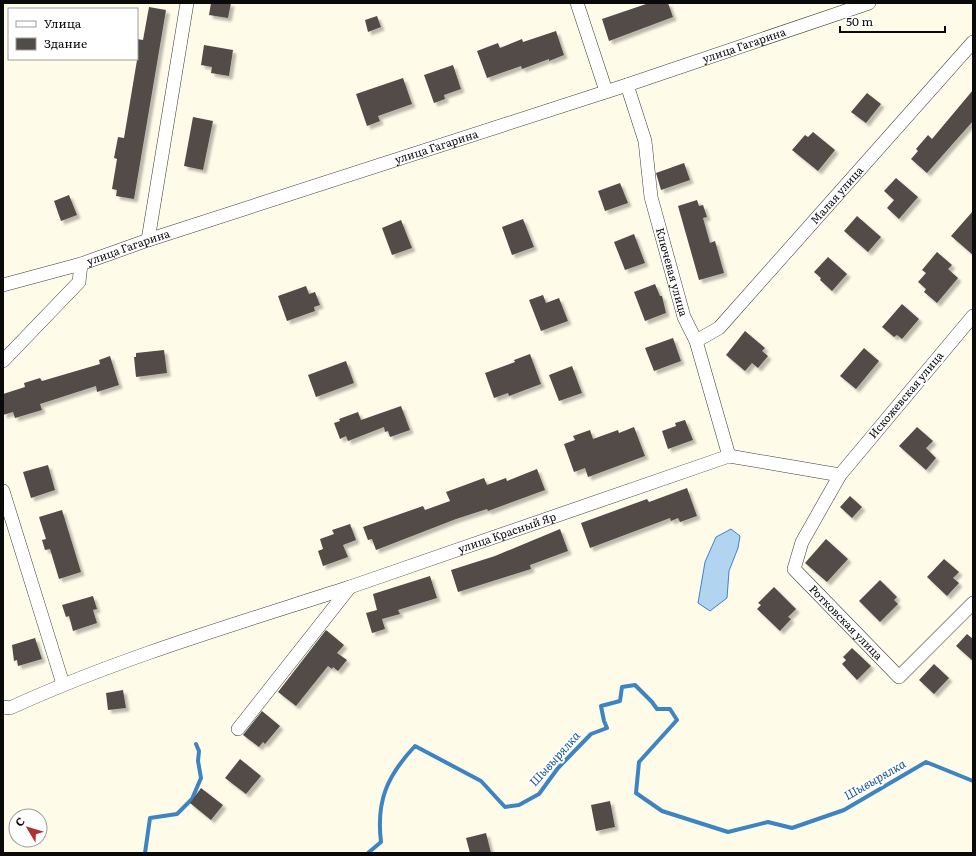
<svg xmlns="http://www.w3.org/2000/svg" width="976" height="856" viewBox="0 0 976 856" font-family="Literata,serif">
	<style>
		.water { fill: #b1d5f1; stroke: #3d84c3 }
		.lines { fill: none; stroke-linecap: round; stroke-linejoin: round }
		.stream { stroke: #3d84c3; stroke-width: 4 }
		.building { fill: #524c47; filter: url(#shadow) }
		.minor-casing { stroke: #3d3d3d; stroke-width: 14 }
		.minor { stroke: #fff; stroke-width: 13 }
		.labels { text-anchor: middle; stroke-width: 4; stroke-linejoin: round; paint-order: stroke }
		.street-label { font-size: 11px; fill: #0a0a0a; stroke: #fff }
		.water-label { font-size: 12px; font-style: italic; fill: #1d5792; stroke: #fff }
	</style>
	<defs>
		<filter id="shadow"><feDropShadow dx="3.5" dy="3.5" stdDeviation="1" flood-color="#0004"/></filter>
	</defs>
	<rect width="100%" height="100%" fill="#fefbe9"/>
	<!-- water -->
	<path class="water" d="M 731,529 L 740,536 L 738,548 L 729,571 L 727,598 L 710,611 L 698,603 L 705,562 L 716,537 Z"/>
	<g class="lines">
		<!-- stream -->
		<path class="stream" d="M 145,853 L 150,818 L 177,814 L 192,799 L 201,778 L 198,761 L 199,751 L 196,744
			M 368,853 L 381,842 C 376,801 387,776 415,746 L 481,781 L 505,807 L 519,805 L 539,794 L 558,768 L 591,734 L 607,728 L 604,721 L 601,706 L 620,701 L 622,687 L 635,685 L 652,702 L 657,709 L 670,709 L 677,720 L 639,762 L 636,793 L 662,811 L 728,832 L 768,822 L 792,828 L 844,810 L 926,762 L 973,781"/>
	</g>
	<!-- building -->
	<path class="building" d="M 211,3 L 231,3 L 228,18 L 209,15 Z
		M 649,3 L 668,3 L 673,17 L 609,41 L 602,19 Z
		M 149,7 L 166,10 L 134,199 L 116,196 L 117,190 L 112,189 L 117,159 L 114,158 L 118,137 L 124,138 L 137,60 L 137,39 L 143,40 Z
		M 377,16 L 381,27 L 368,32 L 365,20 Z
		M 556,31 L 564,55 L 549,61 L 549,59 L 522,69 L 521,66 L 487,78 L 477,51 L 498,43 L 500,48 L 522,39 L 523,42 Z
		M 204,45 L 233,50 L 229,76 L 211,73 L 212,67 L 201,65 Z
		M 453,65 L 461,89 L 444,95 L 445,99 L 434,103 L 424,75 Z
		M 403,78 L 412,104 L 378,116 L 380,121 L 367,126 L 356,94 Z
		M 973,90 L 973,121 L 927,173 L 911,159 L 918,151 L 916,149 L 928,135 L 932,139 Z
		M 867,93 L 881,104 L 866,123 L 851,112 Z
		M 193,117 L 213,121 L 203,170 L 184,166 Z
		M 813,132 L 835,150 L 818,171 L 792,150 L 805,135 L 808,137 Z
		M 684,163 L 690,180 L 661,190 L 656,173 Z
		M 896,178 L 918,197 L 899,219 L 887,208 L 894,200 L 884,191 Z
		M 620,183 L 628,203 L 605,211 L 598,191 Z
		M 69,195 L 77,215 L 61,221 L 54,201 Z
		M 697,200 L 699,206 L 703,205 L 707,217 L 703,218 L 710,243 L 715,241 L 724,273 L 699,280 L 678,206 Z
		M 973,211 L 973,255 L 951,236 Z
		M 857,216 L 881,237 L 868,252 L 844,231 Z
		M 523,219 L 534,247 L 512,255 L 502,227 Z
		M 401,220 L 412,248 L 392,255 L 382,228 Z
		M 634,234 L 645,263 L 625,270 L 614,242 Z
		M 937,252 L 952,265 L 948,269 L 958,278 L 937,303 L 924,292 L 926,289 L 918,282 L 926,273 L 922,270 Z
		M 828,257 L 847,274 L 832,291 L 820,280 L 821,278 L 814,272 Z
		M 655,284 L 660,296 L 662,296 L 666,313 L 645,321 L 634,292 Z
		M 306,286 L 309,294 L 315,292 L 320,305 L 314,307 L 315,311 L 287,321 L 278,296 Z
		M 543,295 L 546,303 L 559,298 L 568,321 L 541,331 L 529,300 Z
		M 902,304 L 919,319 L 902,339 L 897,335 L 894,337 L 882,327 Z
		M 745,331 L 765,348 L 762,351 L 768,356 L 758,368 L 752,363 L 745,371 L 726,355 Z
		M 673,338 L 681,361 L 654,371 L 645,348 Z
		M 864,348 L 879,361 L 856,389 L 840,376 Z
		M 164,350 L 167,373 L 136,377 L 134,357 L 136,357 L 136,353 Z
		M 530,354 L 541,384 L 509,396 L 508,393 L 494,398 L 485,373 L 515,362 L 514,360 Z
		M 110,356 L 119,385 L 97,392 L 96,386 L 40,404 L 42,410 L 15,418 L 13,412 L 3,415 L 3,394 L 25,387 L 24,383 L 40,378 L 42,381 L 100,364 L 99,360 Z
		M 346,361 L 354,383 L 316,397 L 308,375 Z
		M 572,366 L 582,393 L 559,401 L 549,375 Z
		M 401,406 L 410,430 L 390,437 L 388,431 L 385,432 L 384,427 L 348,441 L 346,436 L 340,439 L 334,423 L 340,421 L 339,419 L 358,412 L 361,420 Z
		M 685,420 L 693,440 L 668,449 L 662,431 L 676,426 L 675,423 Z
		M 634,427 L 645,456 L 588,477 L 585,468 L 574,472 L 564,444 L 575,440 L 573,436 L 590,430 L 593,439 L 618,430 L 619,433 Z
		M 917,427 L 933,441 L 926,448 L 936,458 L 926,470 L 899,446 Z
		M 48,465 L 55,490 L 31,498 L 23,472 Z
		M 537,469 L 545,490 L 488,511 L 487,509 L 456,519 L 376,550 L 372,539 L 368,540 L 363,527 L 423,506 L 425,510 L 450,501 L 446,492 L 484,478 L 487,485 L 506,478 L 507,481 Z
		M 687,488 L 697,516 L 680,522 L 678,518 L 671,521 L 670,518 L 590,548 L 581,523 L 647,499 L 649,502 Z
		M 850,496 L 862,507 L 852,518 L 840,507 Z
		M 62,510 L 81,572 L 59,579 L 50,549 L 45,550 L 42,540 L 46,539 L 39,517 Z
		M 350,524 L 356,540 L 343,545 L 348,557 L 323,566 L 318,551 L 323,549 L 320,539 L 334,534 L 332,530 Z
		M 560,529 L 568,551 L 530,565 L 531,569 L 458,592 L 451,570 L 495,556 Z
		M 826,539 L 848,559 L 827,582 L 805,563 Z
		M 944,559 L 959,572 L 953,578 L 959,583 L 947,596 L 927,577 Z
		M 430,576 L 437,598 L 398,610 L 400,614 L 382,619 L 385,629 L 372,633 L 366,613 L 377,610 L 373,594 Z
		M 880,580 L 897,597 L 894,600 L 898,604 L 880,622 L 859,601 Z
		M 774,587 L 796,609 L 788,617 L 791,619 L 780,631 L 757,609 L 761,605 L 758,603 Z
		M 93,596 L 97,609 L 93,610 L 97,623 L 73,631 L 69,616 L 66,617 L 62,605 Z
		M 326,630 L 344,645 L 337,653 L 347,660 L 338,671 L 333,667 L 332,669 L 328,666 L 296,706 L 278,692 Z
		M 967,634 L 973,639 L 973,661 L 956,646 Z
		M 35,638 L 42,659 L 18,666 L 17,660 L 14,661 L 12,645 Z
		M 852,648 L 871,666 L 857,680 L 842,664 L 846,660 L 843,657 Z
		M 934,664 L 949,678 L 934,694 L 919,680 Z
		M 123,690 L 126,708 L 108,710 L 106,693 Z
		M 262,711 L 280,726 L 265,744 L 263,742 L 259,747 L 243,735 Z
		M 240,759 L 261,776 L 246,794 L 225,778 Z
		M 201,788 L 223,805 L 211,820 L 190,803 Z
		M 610,801 L 615,827 L 596,831 L 591,805 Z
		M 486,833 L 491,853 L 470,853 L 466,838 Z"/>
	<g class="lines">
		<!-- minor casing -->
		<g class="minor-casing">
			<g id="minor">
				<path d="M 577,3 L 606,91"/>
				<path id="s1" d="M 627,85 L 645,141 L 651,197 L 684,317 L 696,341 L 729,456"/>
				<path d="M 148,240 L 187,3"/>
				<path id="s2" d="M 3,285 L 81,264 L 148,240 L 627,85 L 869,3"/>
				<path id="s3" d="M 973,316 L 840,475 L 802,542 L 794,569 L 899,677 L 973,603"/>
				<path id="s4" d="M 696,341 L 719,328 L 973,42"/>
				<path d="M 3,361 L 79,282 L 81,264"/>
				<path d="M 3,491 L 63,684"/>
				<path d="M 3,707 L 10,708 C 119,658 236,624 350,587"/>
				<path id="s5" d="M 238,729 L 350,587 L 729,456 L 840,475"/>
			</g>
		</g>
		<!-- minor -->
		<use href="#minor" class="minor"/>
	</g>
	<g class="labels">
		<!-- street labels -->
		<g class="street-label">
			<text dy="4" stroke="none"><textPath href="#s2" startOffset="779">улица Гагарина</textPath></text>
			<text dy="4" stroke="none"><textPath href="#s2" startOffset="455">улица Гагарина</textPath></text>
			<text dy="4" stroke="none"><textPath href="#s4" startOffset="204">Малая улица</textPath></text>
			<text dy="4" stroke="none"><textPath href="#s2" startOffset="131">улица Гагарина</textPath></text>
			<text dy="4" stroke="none"><textPath href="#s1" startOffset="193">Ключевая улица</textPath></text>
			<text transform="translate(906 395) rotate(-50)" y="4">Искожевская улица</text>
			<text dy="4" stroke="none"><textPath href="#s5" startOffset="347">улица Красный Яр</textPath></text>
			<text dy="4" stroke="none"><textPath href="#s3" startOffset="387">Ротковская улица</textPath></text>
		</g>
		<!-- water labels -->
		<g class="water-label">
			<text transform="translate(555 759) rotate(-48)" y="4">Шывырялка</text>
			<text transform="translate(875 780) rotate(-30)" y="4">Шывырялка</text>
		</g>
	</g>
	<!-- border -->
	<rect width="976" height="856" fill="none" stroke="#0a0a0a" stroke-width="8"/>
	<!-- legend -->
	<rect x="8" y="8" width="130" height="52" fill="#ffffff" stroke="#9d9d9d"/>
	<rect x="16" y="21" width="20" height="6" fill="#ffffff" stroke="#9d9d9d"/>
	<text x="44" y="28" font-size="12" fill="#0a0a0a">Улица</text>
	<rect x="16" y="38" width="20" height="12" fill="#524c47" stroke="#9d9d9d"/>
	<text x="44" y="48" font-size="12" fill="#0a0a0a">Здание</text>
	<!-- north arrow -->
	<g transform="translate(28 828) rotate(308)"><circle r="19" fill="#ffffff" stroke="#9d9d9d"/>
	<path d="M0-3L7 15L0 10L-7 15Z" fill="#b0302d"/>
	<text y="-6" font-size="11" font-weight="bold" text-anchor="middle" fill="#0a0a0a">С</text>
	</g>
	<!-- scale -->
	<path d="M840 26v6h105v-6" fill="none" stroke="#0a0a0a" stroke-width="2"/>
	<text x="846" y="26" font-size="12" fill="#0a0a0a" stroke="#ffffff" stroke-width="3" paint-order="stroke">50 m</text>
</svg>
